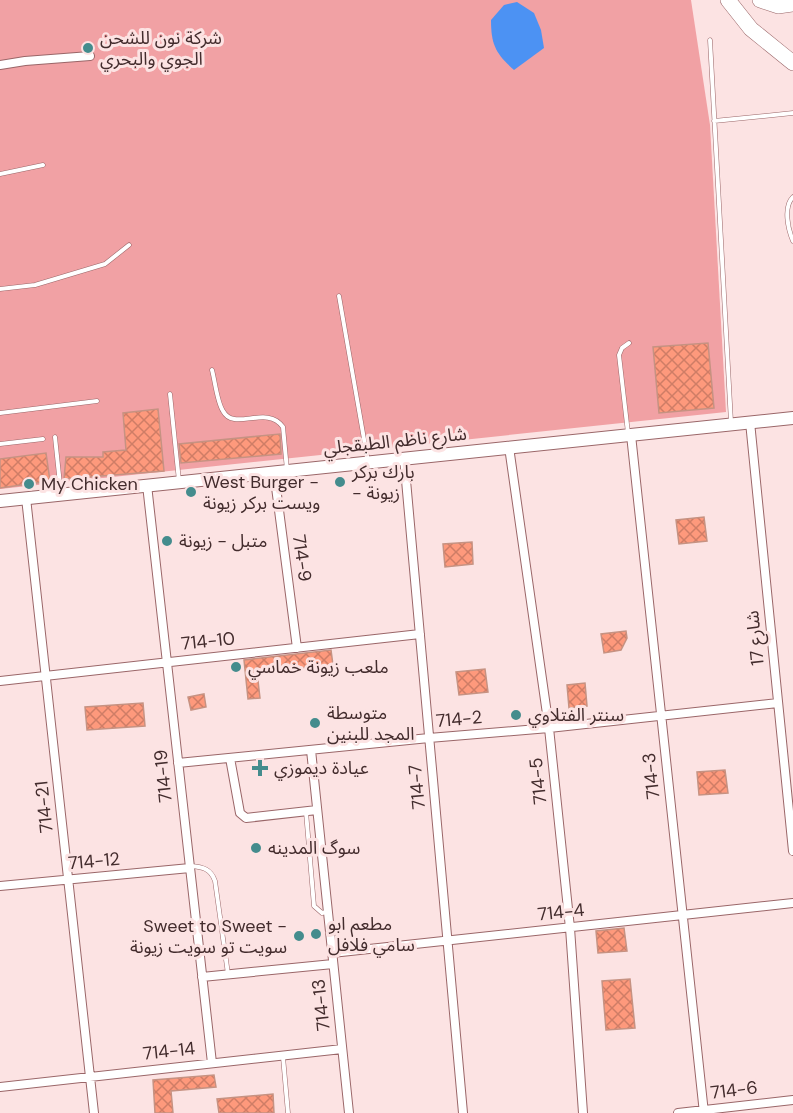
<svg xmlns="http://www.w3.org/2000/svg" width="793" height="1113" viewBox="0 0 793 1113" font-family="'DM Sans','Noto Sans Arabic',sans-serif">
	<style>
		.park { fill: #f1a1a4 }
		.water { fill: #4c92f3 }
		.building { fill: url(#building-cross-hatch); stroke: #c69282; stroke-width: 1.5 }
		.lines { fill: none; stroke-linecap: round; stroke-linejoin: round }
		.lane-casing { stroke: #9a6668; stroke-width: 5 }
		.street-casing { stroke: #9a6668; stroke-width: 10 }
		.secondary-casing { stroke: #9a6668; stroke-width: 14 }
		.highway-casing { stroke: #9a6668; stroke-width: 16 }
		.lane { stroke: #fff; stroke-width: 4 }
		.street { stroke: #fff; stroke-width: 8 }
		.secondary { stroke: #fff; stroke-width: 12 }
		.highway { stroke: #fff; stroke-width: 15 }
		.poi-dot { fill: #448c8d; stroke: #fce3e3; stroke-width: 2 }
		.labels { text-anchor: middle; stroke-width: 6; stroke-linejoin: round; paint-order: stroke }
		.poi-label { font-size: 18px; fill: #432c2d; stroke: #fce3e3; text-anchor: start }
		.street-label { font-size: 18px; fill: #432c2d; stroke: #fce3e3 }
	</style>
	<defs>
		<pattern id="building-cross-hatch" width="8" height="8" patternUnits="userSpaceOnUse" patternTransform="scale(1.5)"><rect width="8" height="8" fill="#fe997c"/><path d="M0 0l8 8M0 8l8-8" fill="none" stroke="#cf7d66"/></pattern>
	</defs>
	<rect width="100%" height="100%" fill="#fce3e3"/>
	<!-- park -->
	<path class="park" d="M 0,0 L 691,0 L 710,125 L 726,412 L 0,489 Z"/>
	<!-- water -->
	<path class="water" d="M 517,2 L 534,13 L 541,30 L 544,48 L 514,70 C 496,54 491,45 491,20 L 504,5 Z"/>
	<!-- building -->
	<path class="building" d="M 708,343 L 714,408 L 659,413 L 653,347 Z
		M 158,409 L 164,471 L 64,479 L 66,457 L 103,457 L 103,452 L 126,450 L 123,413 Z
		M 280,434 L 281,454 L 181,463 L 179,444 Z
		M 46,453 L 50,481 L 0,488 L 0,459 Z
		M 704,517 L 707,541 L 679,544 L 676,520 Z
		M 472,542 L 473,564 L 445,567 L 443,544 Z
		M 626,631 L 627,638 L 621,650 L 604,653 L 601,634 Z
		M 331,650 L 333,665 L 257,672 L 260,698 L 248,699 L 244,660 Z
		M 485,669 L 488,692 L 459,695 L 456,672 Z
		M 585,683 L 587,706 L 569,708 L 567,685 Z
		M 204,694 L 206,707 L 191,710 L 188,697 Z
		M 143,703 L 145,726 L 87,730 L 85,707 Z
		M 725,770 L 728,793 L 699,795 L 697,772 Z
		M 624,928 L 627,951 L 598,953 L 596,931 Z
		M 630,979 L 635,1028 L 606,1030 L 602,981 Z
		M 214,1075 L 216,1087 L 171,1091 L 173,1113 L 155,1113 L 153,1080 Z
		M 273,1094 L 274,1113 L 219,1113 L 217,1099 Z"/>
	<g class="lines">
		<!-- lane casing -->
		<g class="lane-casing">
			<path id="lane" d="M 710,40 L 731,422
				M 714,121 L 793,113
				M 0,174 L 43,165
				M 793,197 C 783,207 788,229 793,241
				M 0,289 L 35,285 L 105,264 L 129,245
				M 339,296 L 368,462
				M 212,370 C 215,381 217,402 223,411 C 234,432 267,404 283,427 L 287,470
				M 170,394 L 179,481
				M 0,413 L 97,401
				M 628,433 L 619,355 L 622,348 L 629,343
				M 55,437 L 61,494
				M 0,444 L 43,439
				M 306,812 L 314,906 L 322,913 L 327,912
				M 191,866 C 203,867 211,869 215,881 L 228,974
				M 283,1057 L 288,1113"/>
		</g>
		<!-- street casing -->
		<g class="street-casing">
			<path id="street" d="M 0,65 L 25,61 L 90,56
				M 750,422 L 793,851
				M 631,435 L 704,1113
				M 509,447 L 549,728 L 570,928 L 583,1113
				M 404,458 L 463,1113
				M 274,472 L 297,648
				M 147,485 L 212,1063
				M 26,498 L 94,1113
				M 0,681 L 420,634
				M 311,750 L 349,1113
				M 230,758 L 240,813 L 246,818 L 317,810
				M 178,763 L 429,738 L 549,728 L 778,703
				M 0,886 L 190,868
				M 332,953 L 793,903
				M 202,977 L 333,964
				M 0,1087 L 342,1049
				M 678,1113 L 793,1100"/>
		</g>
		<!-- secondary casing -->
		<g class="secondary-casing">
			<path id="secondary" d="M 0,501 L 793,418"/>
		</g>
		<!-- highway casing -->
		<g class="highway-casing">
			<path id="highway" d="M 728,0 L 751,29 L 793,63
				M 760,0 L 778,6 L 793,4"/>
		</g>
		<!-- lane -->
		<use href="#lane" class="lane"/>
		<!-- street -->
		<use href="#street" class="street"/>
		<!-- secondary -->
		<use href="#secondary" class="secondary"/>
		<!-- highway -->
		<use href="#highway" class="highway"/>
	</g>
	<!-- markers -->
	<g class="poi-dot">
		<circle cx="88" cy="48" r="6"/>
		<circle cx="340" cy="482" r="6"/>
		<circle cx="29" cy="484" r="6"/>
		<circle cx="191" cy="492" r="6"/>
		<circle cx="167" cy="541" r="6"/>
		<circle cx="236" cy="667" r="6"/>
		<circle cx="516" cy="715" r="6"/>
		<circle cx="315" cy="723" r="6"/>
		<path d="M257 759h6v6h6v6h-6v6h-6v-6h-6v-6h6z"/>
		<circle cx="256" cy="848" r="6"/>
		<circle cx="316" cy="934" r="6"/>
		<circle cx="299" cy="936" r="6"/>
	</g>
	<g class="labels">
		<!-- poi labels -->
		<g class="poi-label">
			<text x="100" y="44">شركة نون للشحن<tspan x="100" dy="21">الجوي والبحري</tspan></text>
			<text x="352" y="478">بارك بركر<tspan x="352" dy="21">- زيونة</tspan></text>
			<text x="203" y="488">West Burger -<tspan x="203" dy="21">ويست بركر زيونة</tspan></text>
			<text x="41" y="490">My Chicken</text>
			<text x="179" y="547">متبل - زيونة</text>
			<text x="248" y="673">ملعب زيونة خماسي</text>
			<text x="327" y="719">متوسطة<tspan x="327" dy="21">المجد للبنين</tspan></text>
			<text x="528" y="721">سنتر الفتلاوي</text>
			<text x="274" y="774">عيادة ديموزي</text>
			<text x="268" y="854">سوگ المدينه</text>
			<text x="328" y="930">مطعم ابو<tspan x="328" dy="21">سامي فلافل</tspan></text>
			<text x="287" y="932" text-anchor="end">Sweet to Sweet -<tspan x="287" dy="21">سويت تو سويت زيونة</tspan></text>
		</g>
		<!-- street labels -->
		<g class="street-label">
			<text transform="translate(395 441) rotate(-6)" y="6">شارع ناظم الطبقجلي</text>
			<text transform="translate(302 558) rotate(82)" y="6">714-9</text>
			<text transform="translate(755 638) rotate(-96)" y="6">شارع 17</text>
			<text transform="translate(208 641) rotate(-6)" y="6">714-10</text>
			<text transform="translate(459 719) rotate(-5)" y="6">714-2</text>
			<text transform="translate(163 776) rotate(-96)" y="6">714-19</text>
			<text transform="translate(651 776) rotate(-96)" y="6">714-3</text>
			<text transform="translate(538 781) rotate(-96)" y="6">714-5</text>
			<text transform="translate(417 787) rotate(-95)" y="6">714-7</text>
			<text transform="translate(44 807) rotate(-96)" y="6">714-21</text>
			<text transform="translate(94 861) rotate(-5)" y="6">714-12</text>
			<text transform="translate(561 912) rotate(-6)" y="6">714-4</text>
			<text transform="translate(321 1005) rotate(-96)" y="6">714-13</text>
			<text transform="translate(169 1051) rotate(-6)" y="6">714-14</text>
			<text transform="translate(734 1090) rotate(-7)" y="6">714-6</text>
		</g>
	</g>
</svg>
